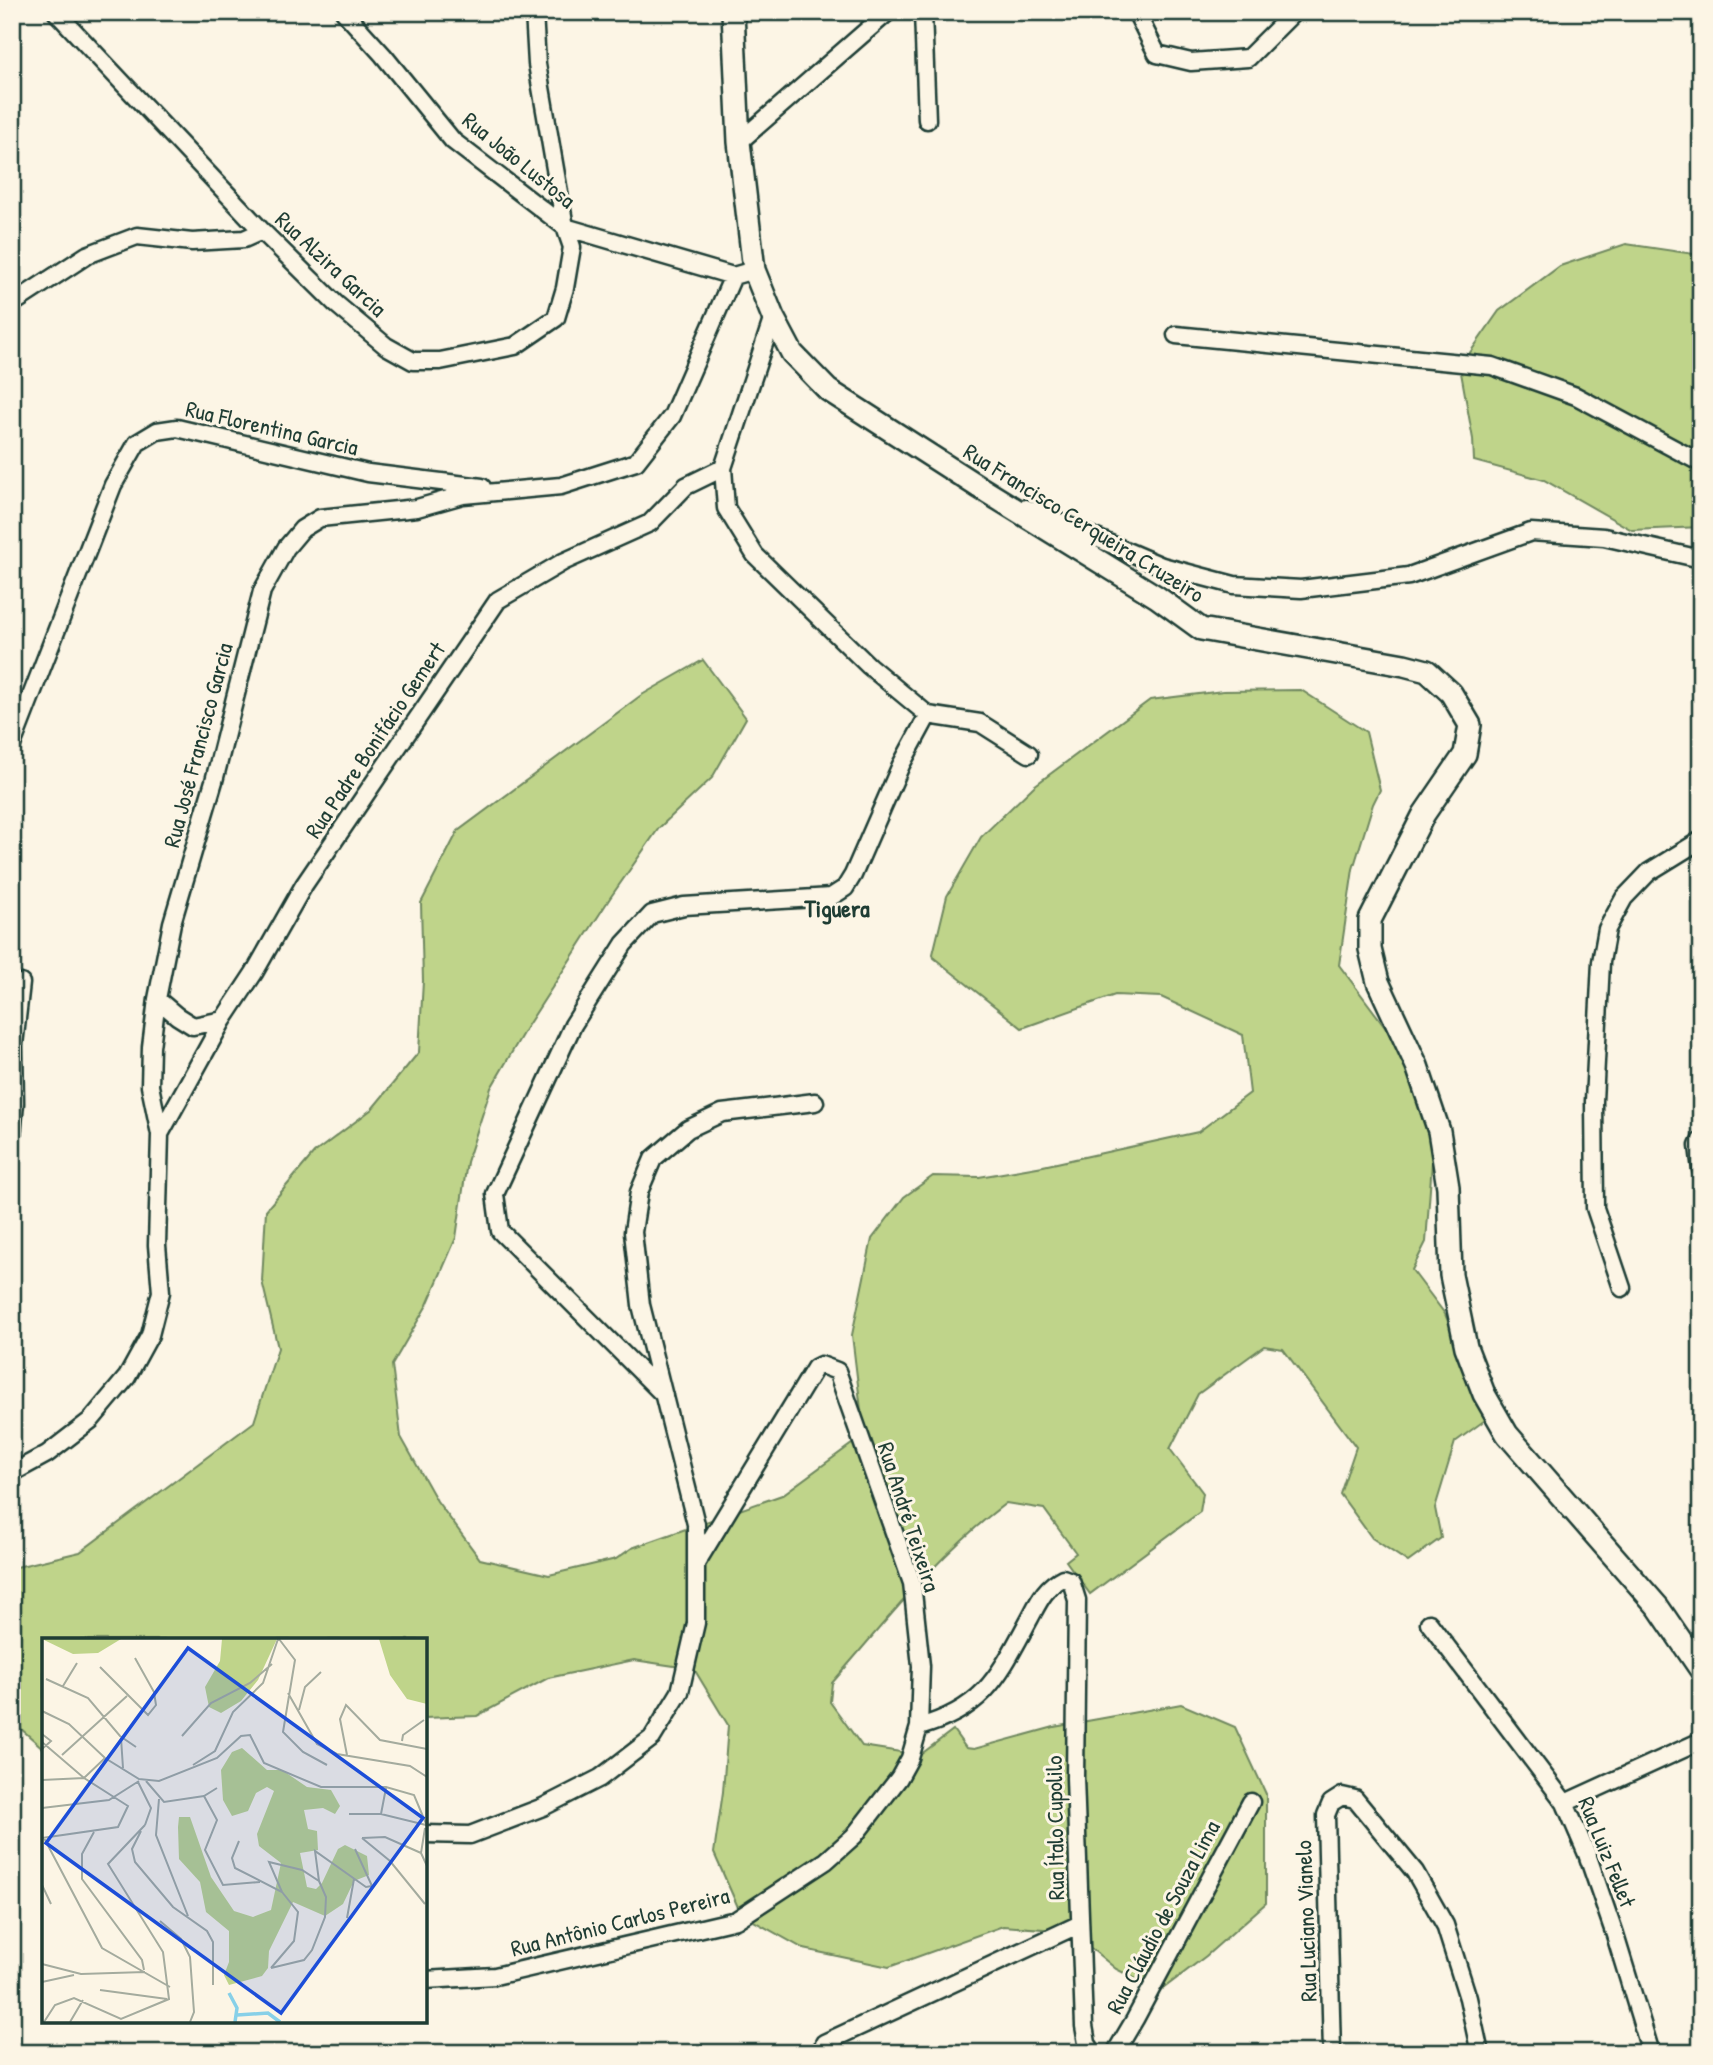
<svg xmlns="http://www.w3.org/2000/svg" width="1713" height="2065" viewBox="0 0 1713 2065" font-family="'Patrick Hand',sans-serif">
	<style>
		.green { fill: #bfd48a; stroke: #6f885f; stroke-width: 2 }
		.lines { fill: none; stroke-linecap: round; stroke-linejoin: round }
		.street-casing { stroke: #1f3d34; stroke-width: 21 }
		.secondary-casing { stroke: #1f3d34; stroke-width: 26 }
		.street { stroke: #fcf5e5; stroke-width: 16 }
		.secondary { stroke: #fcf5e5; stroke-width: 21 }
		.labels { text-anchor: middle; stroke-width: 6; stroke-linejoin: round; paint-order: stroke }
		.street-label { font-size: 23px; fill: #1f3d34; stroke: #fcf5e5 }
		.neighbourhood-label { font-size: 24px; font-weight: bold; fill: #1f3d34; stroke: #fcf5e5 }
		.inset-river { fill: none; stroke: #87d0e8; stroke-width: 3.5 }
		.inset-road { fill: none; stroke: #a4ab9e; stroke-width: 2 }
		.view { fill: #1d4ed8; fill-opacity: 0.15; stroke: #1d4ed8; stroke-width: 3.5 }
		.inset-edge { fill: none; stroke: #1f3d34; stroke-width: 3.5 }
	</style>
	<rect width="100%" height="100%" fill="#fcf5e5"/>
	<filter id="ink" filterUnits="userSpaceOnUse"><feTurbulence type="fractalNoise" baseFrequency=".0143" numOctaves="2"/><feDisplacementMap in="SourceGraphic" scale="14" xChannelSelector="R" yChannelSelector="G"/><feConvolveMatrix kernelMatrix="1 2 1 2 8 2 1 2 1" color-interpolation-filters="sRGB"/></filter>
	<g filter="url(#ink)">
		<!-- green -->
		<path class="green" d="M 1626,244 L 1701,255 L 1701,527 L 1632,530 L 1544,480 L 1474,461 L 1473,439 L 1460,367 L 1499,311 L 1560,266 Z
			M 703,660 L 746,718 L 712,778 L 659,828 L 610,898 L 526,1028 L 491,1088 L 467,1162 L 456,1238 L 427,1305 L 392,1365 L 401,1437 L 437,1501 L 480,1559 L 549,1575 L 616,1559 L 632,1548 L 782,1495 L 864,1435 L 852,1335 L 872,1239 L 904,1197 L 933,1176 L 979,1177 L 1043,1166 L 1198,1132 L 1250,1093 L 1243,1035 L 1161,997 L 1115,995 L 1022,1028 L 934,958 L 933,954 L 947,896 L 981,837 L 1034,786 L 1150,700 L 1223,691 L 1301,690 L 1366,732 L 1380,790 L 1373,804 L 1353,869 L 1339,965 L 1405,1053 L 1426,1105 L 1433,1149 L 1426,1242 L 1412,1270 L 1445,1314 L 1488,1418 L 1455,1442 L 1435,1508 L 1441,1538 L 1408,1562 L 1372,1538 L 1340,1494 L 1356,1447 L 1283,1349 L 1264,1346 L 1198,1394 L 1170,1449 L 1203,1493 L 1200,1512 L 1090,1594 L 1066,1561 L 1076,1553 L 1044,1509 L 1006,1503 C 939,1553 887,1620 832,1683 L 830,1702 L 862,1746 L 920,1755 L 953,1730 L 966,1748 L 974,1749 L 1054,1727 L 1181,1704 L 1235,1727 L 1266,1794 L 1266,1903 L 1206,1956 L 1160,1991 L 1116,1969 L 1070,1931 L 1003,1926 L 889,1967 L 804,1949 L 741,1914 L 714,1853 L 723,1792 L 728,1725 L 694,1669 L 634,1660 L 548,1678 L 477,1716 L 425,1718 L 425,1640 L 44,1640 L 44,1749 L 12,1721 L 12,1568 L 80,1552 L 254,1422 L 278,1348 L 262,1281 L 266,1210 L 314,1153 L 372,1109 L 419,1052 L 423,981 L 421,903 L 458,831 L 640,696 Z"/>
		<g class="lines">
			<!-- street casing -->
			<g class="street-casing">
				<path id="street" d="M 56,12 L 262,231 L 336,304 L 386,346 L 413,361 L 440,361 L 515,346 L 556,318 L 565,288 L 572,247 L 565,227 L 537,64 L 534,12
					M 344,12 L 383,55 L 453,141 L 565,227 L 733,276 L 754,270
					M 923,12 L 927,120
					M 1140,12 L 1139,18 L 1157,54 L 1191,62 L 1248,58 L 1294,12
					M 739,142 L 888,12
					M 12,304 L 87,255 L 137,236 L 192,242 L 244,239 L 262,231
					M 773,317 L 723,468 L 726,508 L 755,555 L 869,666 L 928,715 L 980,723 L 1029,754
					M 1176,335 L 1492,366 L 1576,396 L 1701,463
					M 1026,508 L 1162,566 L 1234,585 L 1301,589 L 1409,576 L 1531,532 L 1604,537 L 1701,559
					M 12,745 L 113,485 L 137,443 L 157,431 L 177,428 L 368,473 L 482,487
					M 157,999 L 177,1016 L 193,1026 L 223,1020
					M 160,1134 L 223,1020 L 254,973 L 304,885 L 498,600 L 563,562 L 650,523 L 686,486 L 723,468
					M 12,1137 L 15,1103 L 14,1045 L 21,983
					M 1701,1140 L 1698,1146 L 1701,1170
					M 1622,1288 L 1595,1208 L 1594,1101 L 1601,962 L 1607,929 L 1624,898 L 1649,872 L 1701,840
					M 664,1395 L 500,1231 L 495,1194 L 573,1025 L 624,944 L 652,914 L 684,906 L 831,897 L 845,888 L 853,875 L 901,765 L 928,715
					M 12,1473 L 47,1454 L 91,1420 L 127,1377 L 150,1335 L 161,1292 L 157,1245 L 160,1134 L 150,1086 L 151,1047 L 157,999 L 172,923 L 214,781 L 262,591 L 286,548 L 302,529 L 320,518 L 417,508 L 463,495 L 561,486 L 636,462 L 672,416 L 733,276
					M 697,1562 L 815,1368 L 821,1365 L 837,1371 L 912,1583 L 921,1666 L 919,1727 C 986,1708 999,1675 1030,1618 C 1039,1601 1045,1587 1063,1578 L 1071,1581 L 1077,1600 L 1075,1778 L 1084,2026 L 1087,2043 L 1093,2053
					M 1429,1623 L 1565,1803 L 1587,1854 L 1615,1935 L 1651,2053
					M 1565,1803 L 1701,1741
					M 425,1834 L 470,1835 L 543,1807 L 600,1778 L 652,1738 L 680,1692 L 696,1623 L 696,1524 L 641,1305 L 633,1232 L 639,1192 L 653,1159 L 688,1129 L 722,1113 L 815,1102
					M 425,1980 L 495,1976 L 736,1920 L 826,1861 L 854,1836 L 899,1778 L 910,1758 L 919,1727
					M 824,2043 L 1080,1924
					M 1115,2053 L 1135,2019 L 1251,1802
					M 1332,2053 L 1326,1815 L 1331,1803 L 1342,1796 L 1355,1799 L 1415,1872 L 1445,1925 L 1468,1998 L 1480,2053"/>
			</g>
			<!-- secondary casing -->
			<g class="secondary-casing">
				<path id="secondary" d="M 733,12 L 739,142 L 754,270 L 773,317 L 792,353 L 828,390 L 979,487 L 1157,597 L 1201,629 L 1404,665 L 1427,671 L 1451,693 L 1470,725 L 1465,754 L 1424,814 L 1370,920 L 1370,949 L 1378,982 L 1417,1066 L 1439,1131 L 1448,1187 L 1451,1275 L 1466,1347 L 1484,1394 L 1507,1434 L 1658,1607 L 1701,1670"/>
			</g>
			<!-- street -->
			<use href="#street" class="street"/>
			<!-- secondary -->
			<use href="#secondary" class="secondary"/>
		</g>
	</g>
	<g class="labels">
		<!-- street labels -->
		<g class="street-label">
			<text transform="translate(519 160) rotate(39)" y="8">Rua João Lustosa</text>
			<text transform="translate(331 264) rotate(43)" y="8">Rua Alzira Garcia</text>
			<text transform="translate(272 428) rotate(13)" y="8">Rua Florentina Garcia</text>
			<text transform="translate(1084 523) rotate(32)" y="8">Rua Francisco Cerqueira Cruzeiro</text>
			<text transform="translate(375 740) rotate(-56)" y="8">Rua Padre Bonifácio Gemert</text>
			<text transform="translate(198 745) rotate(-75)" y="8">Rua José Francisco Garcia</text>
			<text transform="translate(909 1517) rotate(72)" y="8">Rua André Teixeira</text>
			<text transform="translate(1055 1828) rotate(-91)" y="8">Rua Ítalo Cupolilo</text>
			<text transform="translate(1607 1852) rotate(68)" y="8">Rua Luiz Fellet</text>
			<text transform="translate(1163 1917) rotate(-62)" y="8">Rua Cláudio de Souza Lima</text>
			<text transform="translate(1306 1921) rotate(-92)" y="8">Rua Luciano Vianelo</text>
			<text transform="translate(620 1922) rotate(-14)" y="8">Rua Antônio Carlos Pereira</text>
		</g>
		<!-- neighbourhood labels -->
		<g class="neighbourhood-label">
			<text x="837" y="917">Tiguera</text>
		</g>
	</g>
	<!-- overview -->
	<g transform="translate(42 1638)">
		<rect width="385" height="385" fill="#fcf5e5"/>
		<path d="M 0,1 L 79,1 L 56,15 L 31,16 ZM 180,1 L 235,1 L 216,42 L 199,63 L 179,75 L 167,69 L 163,49 L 178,23 ZM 337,1 L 385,1 L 385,66 L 365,61 L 348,37 ZM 200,110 L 225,132 L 240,132 L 265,149 L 289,152 L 298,168 L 293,176 L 281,170 L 262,172 L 266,191 L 275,193 L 276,212 L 258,215 L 265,249 L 274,251 L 280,245 L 296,211 L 303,207 L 325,218 L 327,237 L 312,243 L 301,266 L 283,278 L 251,264 L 227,313 L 226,330 L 220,338 L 187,347 L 182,337 L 187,324 L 187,293 L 164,274 L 158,244 L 137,221 L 136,189 L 137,179 L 148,179 L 169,239 L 192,273 L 211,279 L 229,272 L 239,225 L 217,208 L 215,196 L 232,153 L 225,149 L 214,155 L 206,173 L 190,178 L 181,162 L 179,132 L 190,114 Z" fill="#bfd48a"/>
		<path class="inset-river" d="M 187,355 L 195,370 L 193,384M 195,377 L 226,375 L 238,384"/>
		<path class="inset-road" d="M 237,1 L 253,22 L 241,94 L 261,114 L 285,127M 58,29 L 106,77 L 114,67 L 112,54 L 93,20M 4,41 L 46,60 L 78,98 L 94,109M 21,48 L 35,25M 246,55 L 275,106 L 295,116 L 368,128 L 385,139M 257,72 L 263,49 L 279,34M 0,73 L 27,86 L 63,120 L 97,141 L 117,143 L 175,120 L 199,98 L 208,97 L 222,125 L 279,149 L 344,149 L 372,157 L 385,188M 0,96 L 9,103 L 0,111M 140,98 L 169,65 L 208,45 L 230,26M 79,100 L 81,130M 360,103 L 361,97 L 382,82M 0,104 L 42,140 L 86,168 L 76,189 L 0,200M 20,117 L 85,58M 305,117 L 298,81 L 304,67 L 338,102 L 385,111M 151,127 L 173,113 L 191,74 L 221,45 L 236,1M 0,142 L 42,140 L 63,120M 104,143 L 122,164 L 162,158 L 175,150M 96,144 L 109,170 L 103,187M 162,158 L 175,182 L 163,212 L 181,247 L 218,244M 117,161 L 114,197 L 146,278M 0,170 L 67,162 L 97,143M 307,176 L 339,176 L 384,187M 339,176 L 344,150M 383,190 L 379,215 L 385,228M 99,193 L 90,211 L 93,224 L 131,269 L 165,293 L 171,304 L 171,347M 52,194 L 40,216 L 40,241 L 100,322 L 102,332M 2,200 L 60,310 L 128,349M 320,200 L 348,223 L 383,266M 320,200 L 343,199 L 379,215M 197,203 L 190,220 L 193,230 L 240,254 L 256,274 L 252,303 L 229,330M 313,211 L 330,248M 0,247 L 9,266M 240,254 L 227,224 L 260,232 L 277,243 L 273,213 L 324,249 L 330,248M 305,280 L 312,241M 118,283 L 139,301 L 148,319 L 152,374 L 148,384M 0,326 L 39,336 L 103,334M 229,330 L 262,322 L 270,312 L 283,279 L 284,259 L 277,243M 0,344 L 32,337M 58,352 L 125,361M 2,384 L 13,367 L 32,360 L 79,381 L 127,361 L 121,314 L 66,226 L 103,187M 28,384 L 41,362"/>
		<path class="view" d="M 146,10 L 381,180 L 239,375 L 4,205 Z"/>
		<rect width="385" height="385" class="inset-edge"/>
	</g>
	<!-- margin -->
	<rect width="1713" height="2065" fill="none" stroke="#fcf5e5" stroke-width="42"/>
	<rect x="21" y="21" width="1671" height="2023" fill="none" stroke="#1f3d34" stroke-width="2.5" filter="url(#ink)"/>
</svg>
